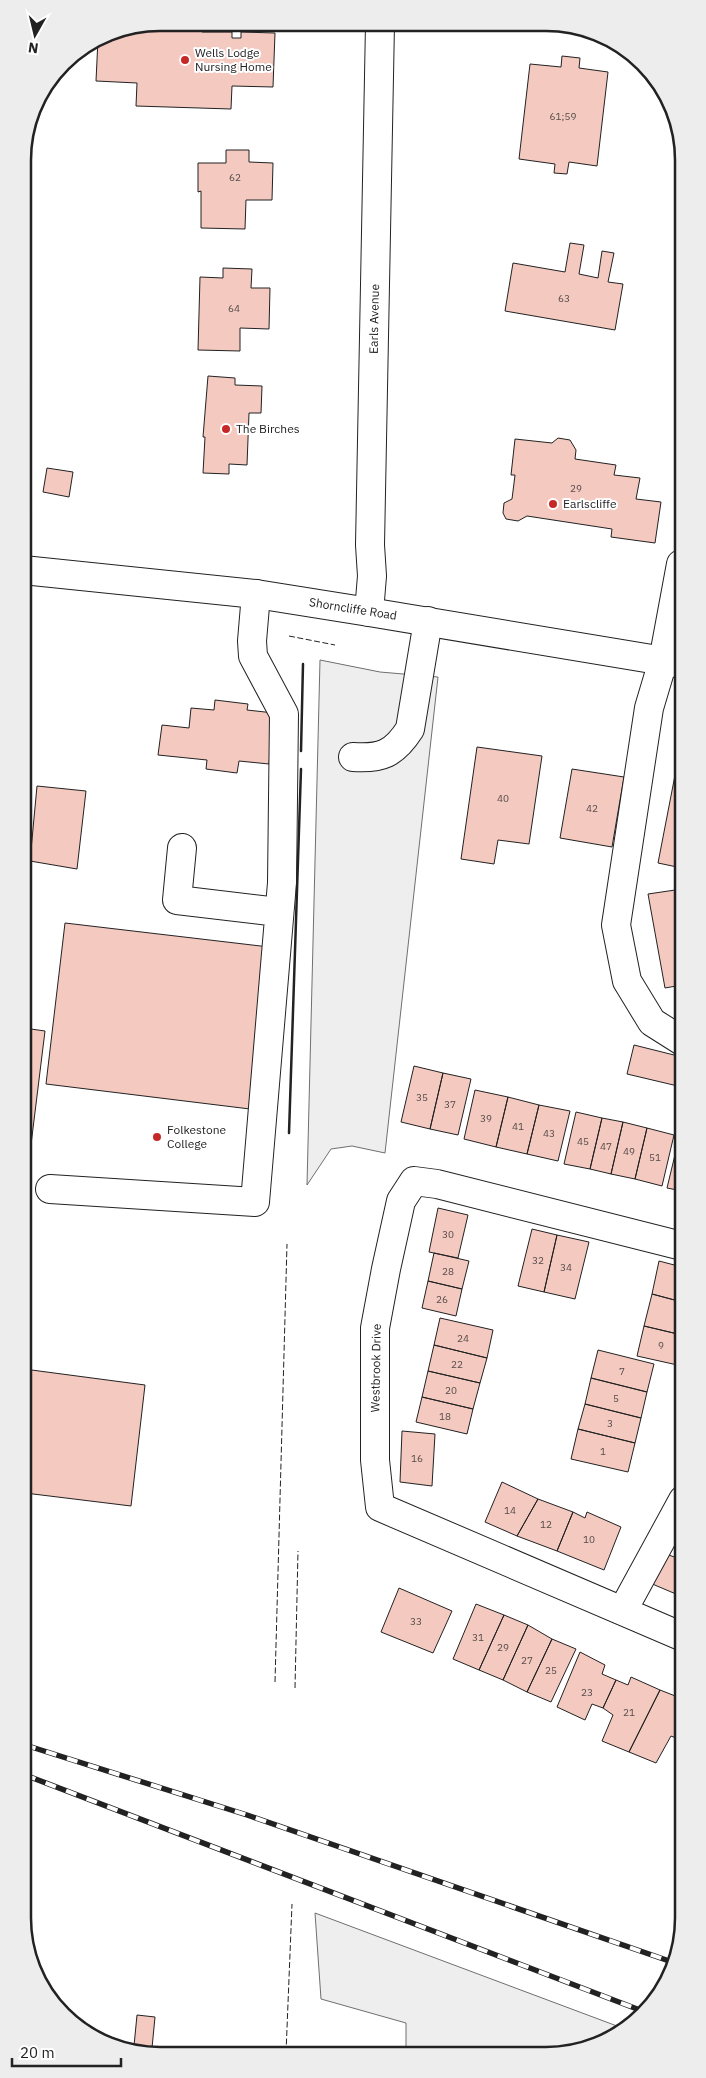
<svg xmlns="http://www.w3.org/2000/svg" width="706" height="2078" viewBox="0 0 706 2078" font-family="'IBM Plex Sans',sans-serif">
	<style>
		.green { fill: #eee; stroke: #6f6f6f }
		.building { fill: #f3c9c0; stroke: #222 }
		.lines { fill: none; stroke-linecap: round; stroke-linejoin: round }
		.minor-casing { stroke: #222; stroke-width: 30 }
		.major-casing { stroke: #222; stroke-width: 30 }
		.highway-casing { stroke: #222; stroke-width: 30 }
		.minor { stroke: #fff; stroke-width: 28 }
		.major { stroke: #fff; stroke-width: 28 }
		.highway { stroke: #fff; stroke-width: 28 }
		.rail-casing { stroke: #222; stroke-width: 5.5 }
		.rail { stroke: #fff; stroke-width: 4; stroke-dasharray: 11; stroke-linecap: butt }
		.fence { stroke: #222; stroke-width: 1; stroke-dasharray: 6 2.5; stroke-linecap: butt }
		.wall { stroke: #222; stroke-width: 2.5 }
		.poi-dot { fill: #c62828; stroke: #fff; stroke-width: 2 }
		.labels { text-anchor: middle; stroke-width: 4; stroke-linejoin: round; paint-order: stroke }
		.number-label { font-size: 10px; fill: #564c4a }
		.poi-label { font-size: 12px; fill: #222; stroke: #fff; text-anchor: start }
		.street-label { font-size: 12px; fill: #222; stroke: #fff }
		.rim { fill: none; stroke: #222; stroke-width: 2.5 }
	</style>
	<rect width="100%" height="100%" fill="#fff"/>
	<!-- green -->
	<path class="green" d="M 320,660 L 380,672 L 438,677 L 385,1153 L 352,1146 L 331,1149 L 307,1185 Z
		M 315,1913 L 625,2029 L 615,2037 L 573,2053 L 406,2053 L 406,2023 L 321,1999 Z"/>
	<!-- building -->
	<path class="building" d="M 160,22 L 203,23 L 202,32 L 232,32 L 232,38 L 241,38 L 241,32 L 275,33 L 273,87 L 232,86 L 231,109 L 136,106 L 137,83 L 96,81 L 98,39 L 108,33 Z
		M 562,56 L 580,58 L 579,68 L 608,72 L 597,166 L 569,162 L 567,174 L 554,173 L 555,164 L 519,159 L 530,64 L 561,67 Z
		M 226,150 L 249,150 L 249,162 L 273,163 L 272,200 L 246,200 L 245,229 L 201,228 L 201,191 L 198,192 L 198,163 L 226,163 Z
		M 570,243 L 584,245 L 579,274 L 598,278 L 602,251 L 614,253 L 608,282 L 623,284 L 615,330 L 505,311 L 513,263 L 565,272 Z
		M 223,268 L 252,269 L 251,288 L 270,288 L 269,329 L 240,328 L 240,351 L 198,350 L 200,277 L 223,278 Z
		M 208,376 L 235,378 L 235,385 L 262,386 L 261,413 L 249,413 L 247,465 L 229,464 L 229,474 L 203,473 L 205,437 L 203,437 Z
		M 558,438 L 570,440 L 576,450 L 575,459 L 616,465 L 614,475 L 640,478 L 636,499 L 661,502 L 655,543 L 611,537 L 612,529 L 527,516 L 518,521 L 506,519 L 503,513 L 504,503 L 512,499 L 515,475 L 511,475 L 515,439 L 552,443 Z
		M 47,468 L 73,472 L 69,497 L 43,492 Z
		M 215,700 L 248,704 L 247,710 L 274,713 L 269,764 L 239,761 L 237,773 L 206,769 L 207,760 L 158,755 L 162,725 L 189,728 L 191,708 L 214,710 Z
		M 24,741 L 31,742 L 24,760 Z
		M 477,747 L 542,756 L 529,844 L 498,840 L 494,864 L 461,859 Z
		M 572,769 L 624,777 L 612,847 L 560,838 Z
		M 676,770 L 682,772 L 682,868 L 658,863 Z
		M 37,786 L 86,791 L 77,869 L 30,861 Z
		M 682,889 L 682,985 L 665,988 L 648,894 Z
		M 65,923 L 269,947 L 250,1109 L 46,1084 Z
		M 24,1028 L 45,1031 L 28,1169 L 24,1169 Z
		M 634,1045 L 682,1057 L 682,1087 L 627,1074 Z
		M 414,1066 L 443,1073 L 430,1129 L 401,1122 Z
		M 443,1073 L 471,1079 L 458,1135 L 430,1129 Z
		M 475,1090 L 508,1097 L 496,1147 L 464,1139 Z
		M 508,1097 L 539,1105 L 527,1154 L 496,1147 Z
		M 539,1105 L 570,1111 L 558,1161 L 527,1154 Z
		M 576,1112 L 602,1118 L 590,1169 L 564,1164 Z
		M 602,1118 L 623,1122 L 611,1174 L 590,1169 Z
		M 623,1122 L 647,1128 L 635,1179 L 611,1174 Z
		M 647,1128 L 674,1135 L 662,1186 L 635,1179 Z
		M 679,1138 L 682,1139 L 682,1191 L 667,1188 Z
		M 438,1208 L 468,1215 L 458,1258 L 429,1252 Z
		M 532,1229 L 557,1235 L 544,1292 L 518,1286 Z
		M 557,1235 L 589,1242 L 575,1299 L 544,1292 Z
		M 434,1253 L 469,1261 L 462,1289 L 428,1281 Z
		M 659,1261 L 682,1267 L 682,1302 L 652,1294 Z
		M 428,1281 L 462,1289 L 456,1316 L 422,1308 Z
		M 652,1294 L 682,1302 L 682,1335 L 644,1326 Z
		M 440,1318 L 493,1330 L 487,1358 L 434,1345 Z
		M 644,1326 L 682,1335 L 682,1366 L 637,1356 Z
		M 434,1345 L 487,1358 L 480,1383 L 428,1371 Z
		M 598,1350 L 654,1364 L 647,1392 L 591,1378 Z
		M 24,1369 L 145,1385 L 131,1506 L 25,1493 Z
		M 428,1371 L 480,1383 L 473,1409 L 422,1397 Z
		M 591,1378 L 647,1392 L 641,1418 L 585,1404 Z
		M 422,1397 L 473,1409 L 467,1434 L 416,1422 Z
		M 585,1404 L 641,1418 L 635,1443 L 578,1429 Z
		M 578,1429 L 635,1443 L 628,1472 L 571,1459 Z
		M 402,1431 L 435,1434 L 432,1486 L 400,1482 Z
		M 502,1482 L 538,1499 L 517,1536 L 485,1522 Z
		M 538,1499 L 573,1512 L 557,1551 L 517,1536 Z
		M 573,1512 L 585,1518 L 587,1512 L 621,1527 L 604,1570 L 557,1551 Z
		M 663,1553 L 683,1560 L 683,1597 L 650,1583 Z
		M 399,1588 L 452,1611 L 433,1653 L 381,1632 Z
		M 476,1604 L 504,1615 L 479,1670 L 453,1659 Z
		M 504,1615 L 528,1625 L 503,1680 L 479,1670 Z
		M 528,1625 L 552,1639 L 527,1692 L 503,1680 Z
		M 552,1639 L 576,1649 L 551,1702 L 527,1692 Z
		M 580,1652 L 605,1665 L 602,1674 L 616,1680 L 603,1708 L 592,1704 L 585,1720 L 557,1707 Z
		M 631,1677 L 660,1690 L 629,1752 L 602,1741 L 613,1715 L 603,1708 L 616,1680 L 628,1685 Z
		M 660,1690 L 683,1699 L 683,1737 L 681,1740 L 671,1736 L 656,1763 L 629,1752 Z
		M 137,2015 L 155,2017 L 152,2048 L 134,2046 Z"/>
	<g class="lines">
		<!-- minor casing -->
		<g class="minor-casing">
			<path id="minor" d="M 681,564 L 663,661 L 649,708 L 616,925 L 627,981 L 652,1022 L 682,1041
				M 353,757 C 381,759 394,754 410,729 L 428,621
				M 182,848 L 177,900 L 278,912
				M 50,1189 L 255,1202 L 282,883 L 284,714 L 253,656 L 252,641 L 256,594
				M 682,1246 L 437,1184 L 414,1181 L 401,1201 L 386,1269 L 375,1328 L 375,1460 L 380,1507 L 683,1637
				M 623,1610 L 683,1500"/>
		</g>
		<!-- major casing -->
		<g class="major-casing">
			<path id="major" d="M 369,612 L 682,664"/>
		</g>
		<!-- highway casing -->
		<g class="highway-casing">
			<g id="highway">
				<path id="s1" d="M 23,570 L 256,594 L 369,612 L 372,576 L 370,545 L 380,24"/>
			</g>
		</g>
		<!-- minor -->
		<use href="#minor" class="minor"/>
		<!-- major -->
		<use href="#major" class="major"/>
		<!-- highway -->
		<use href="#highway" class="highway"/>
		<!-- rail casing -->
		<g class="rail-casing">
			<path id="rail" d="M 25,1745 L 247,1815 L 675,1963
				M 25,1775 L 645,2012"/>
		</g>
		<!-- rail -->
		<use href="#rail" class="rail"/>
		<!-- fence -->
		<path class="fence" d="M 289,636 L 335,645
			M 275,1682 L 287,1244
			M 295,1688 L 298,1551
			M 286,2053 L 292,1904"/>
		<!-- wall -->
		<path class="wall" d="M 301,751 L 303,664
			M 289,1133 L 301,769"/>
	</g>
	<!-- markers -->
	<g class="poi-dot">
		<circle cx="185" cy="60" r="5"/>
		<circle cx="226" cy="429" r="5"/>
		<circle cx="553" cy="504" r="5"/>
		<circle cx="157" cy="1137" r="5"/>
	</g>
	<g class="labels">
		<!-- number labels -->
		<g class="number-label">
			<text x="563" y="120">61;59</text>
			<text x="235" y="181">62</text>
			<text x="564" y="302">63</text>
			<text x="234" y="312">64</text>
			<text x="576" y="492">29</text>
			<text x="503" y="802">40</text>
			<text x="592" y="812">42</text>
			<text x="422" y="1101">35</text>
			<text x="450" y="1108">37</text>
			<text x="486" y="1122">39</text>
			<text x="518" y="1130">41</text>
			<text x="549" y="1137">43</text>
			<text x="583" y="1145">45</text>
			<text x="606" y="1150">47</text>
			<text x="629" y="1155">49</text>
			<text x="655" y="1161">51</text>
			<text x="448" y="1238">30</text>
			<text x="538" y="1264">32</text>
			<text x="566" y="1271">34</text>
			<text x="448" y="1275">28</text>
			<text x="442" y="1303">26</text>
			<text x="463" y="1342">24</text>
			<text x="661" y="1349">9</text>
			<text x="457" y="1368">22</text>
			<text x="622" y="1375">7</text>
			<text x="451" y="1394">20</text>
			<text x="616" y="1402">5</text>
			<text x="445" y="1420">18</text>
			<text x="610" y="1427">3</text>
			<text x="603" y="1455">1</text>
			<text x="417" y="1462">16</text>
			<text x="510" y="1514">14</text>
			<text x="546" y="1528">12</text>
			<text x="589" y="1543">10</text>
			<text x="416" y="1625">33</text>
			<text x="478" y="1641">31</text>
			<text x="503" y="1651">29</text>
			<text x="527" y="1664">27</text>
			<text x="551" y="1674">25</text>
			<text x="587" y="1696">23</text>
			<text x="629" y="1716">21</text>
		</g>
		<!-- poi labels -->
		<g class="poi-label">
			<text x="195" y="57">Wells Lodge<tspan x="195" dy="14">Nursing Home</tspan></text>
			<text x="236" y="433">The Birches</text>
			<text x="563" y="508">Earlscliffe</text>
			<text x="167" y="1134">Folkestone<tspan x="167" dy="14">College</tspan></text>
		</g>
		<!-- street labels -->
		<g class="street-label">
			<text dy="4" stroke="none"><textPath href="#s1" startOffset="642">Earls Avenue</textPath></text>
			<text transform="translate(353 609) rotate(9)" y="4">Shorncliffe Road</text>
			<text transform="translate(376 1368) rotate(-89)" y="4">Westbrook Drive</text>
		</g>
	</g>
	<!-- crop -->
	<path d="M0 0H706V2078H0ZM160 31H546A129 129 0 0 1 675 160V1918A129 129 0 0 1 546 2047H160A129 129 0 0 1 31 1918V160A129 129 0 0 1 160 31Z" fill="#ededed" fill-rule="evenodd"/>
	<path class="rim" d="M160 31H546A129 129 0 0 1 675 160V1918A129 129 0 0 1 546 2047H160A129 129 0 0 1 31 1918V160A129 129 0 0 1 160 31Z"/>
	<!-- north arrow -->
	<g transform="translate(35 35) rotate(188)" stroke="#ffffff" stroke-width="4" paint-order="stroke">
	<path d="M0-4L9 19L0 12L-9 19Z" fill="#222222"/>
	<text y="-8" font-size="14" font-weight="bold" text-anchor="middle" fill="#222222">N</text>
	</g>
	<!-- scale -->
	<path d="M12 2058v8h109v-8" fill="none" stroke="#222222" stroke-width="2.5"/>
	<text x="20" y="2058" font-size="15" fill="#222222" stroke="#ffffff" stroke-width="4" paint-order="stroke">20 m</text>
</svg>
